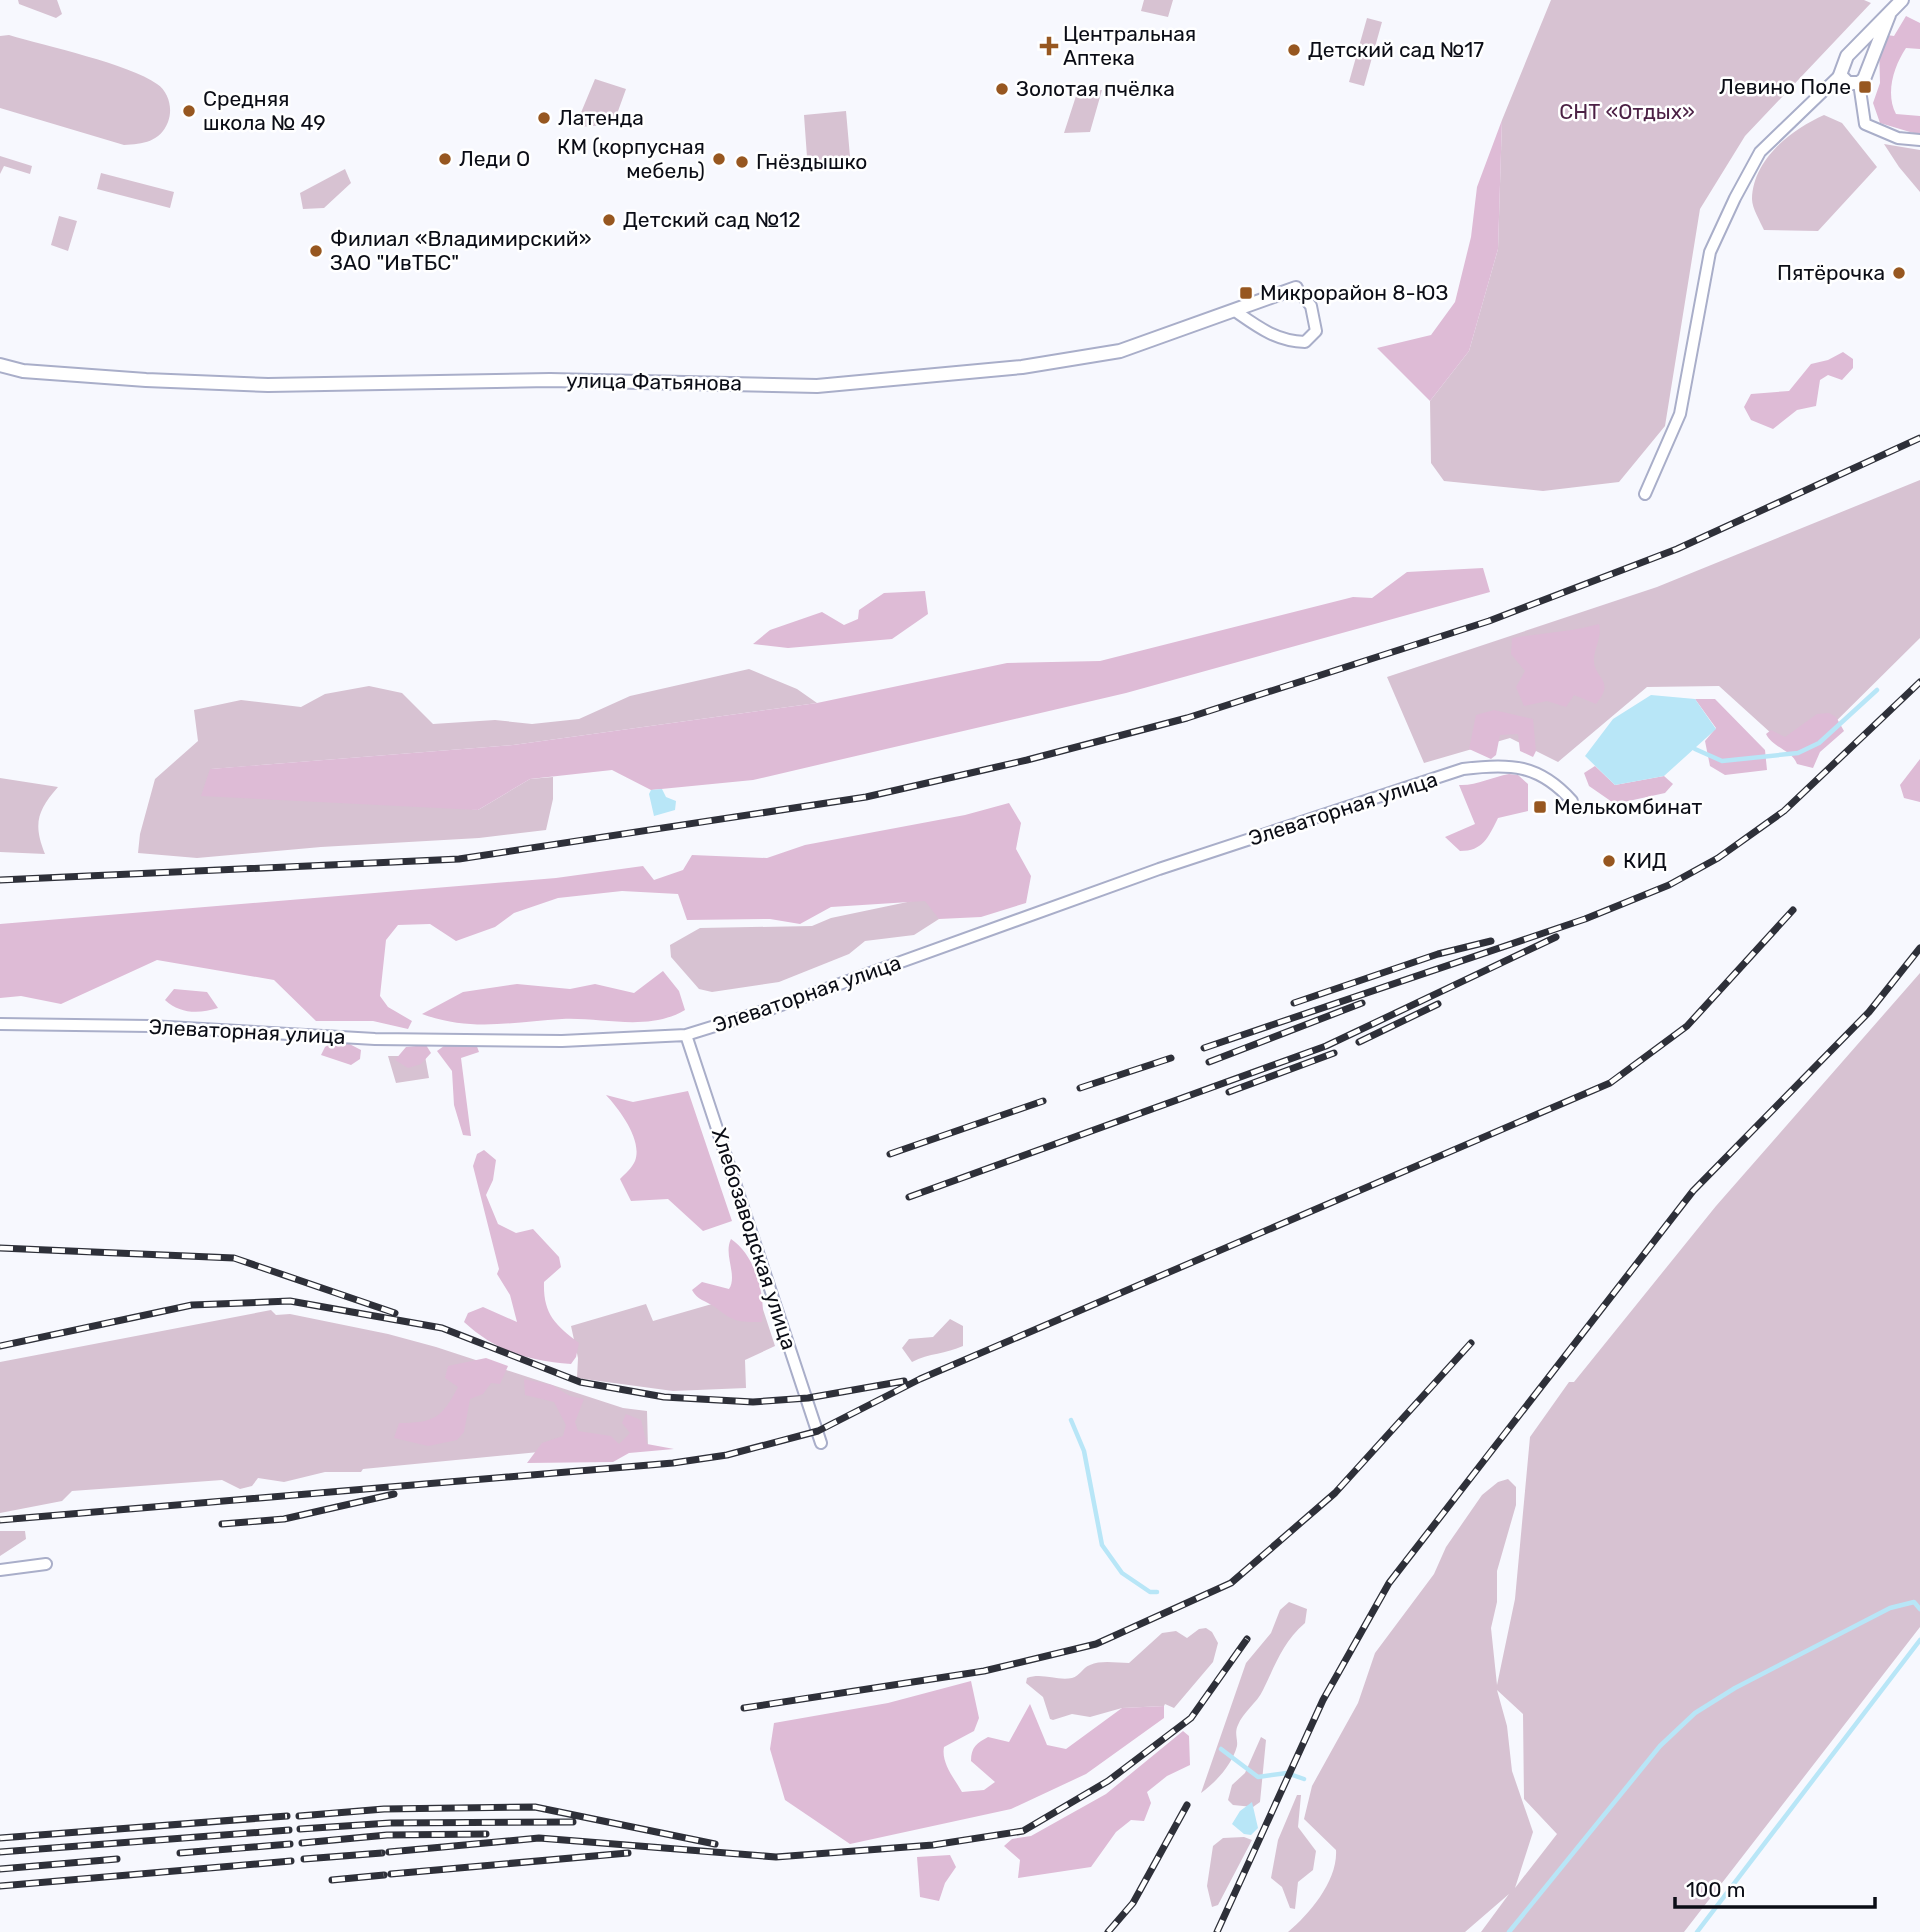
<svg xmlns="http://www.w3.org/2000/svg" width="1920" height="1932" viewBox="0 0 1920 1932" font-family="Rubik,sans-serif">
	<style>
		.green { fill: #d7c2d2; fill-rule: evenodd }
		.forest { fill: #debbd6 }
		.water { fill: #b8e6f7 }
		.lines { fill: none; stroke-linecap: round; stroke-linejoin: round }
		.stream { stroke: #b8e6f7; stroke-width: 4.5 }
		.minor-casing { stroke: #a9aec9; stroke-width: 14 }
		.tertiary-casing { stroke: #a9aec9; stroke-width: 16 }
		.minor { stroke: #fff; stroke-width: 10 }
		.tertiary { stroke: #fff; stroke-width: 12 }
		.rail-casing { stroke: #2e3039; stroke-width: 7 }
		.rail { stroke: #fff; stroke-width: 4.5; stroke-dasharray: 13; stroke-linecap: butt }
		.poi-dot { fill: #975720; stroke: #fff; stroke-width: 2.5 }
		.labels { text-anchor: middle; stroke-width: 5; stroke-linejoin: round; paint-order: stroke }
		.poi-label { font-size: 21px; fill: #0b0d16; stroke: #fff; text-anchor: start }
		.park-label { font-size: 21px; fill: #4c2145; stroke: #fff }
		.street-label { font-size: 21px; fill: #0b0d16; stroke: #fff }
	</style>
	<rect width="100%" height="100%" fill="#f7f8fe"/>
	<!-- green -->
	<path class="green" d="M 18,0 L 57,0 L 62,14 L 56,18 L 19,4 Z
		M 1144,0 L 1173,0 L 1168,17 L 1141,11 Z
		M 1551,0 L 1864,0 L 1871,3 L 1745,136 L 1700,209 L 1665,426 L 1619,482 L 1543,491 L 1444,481 L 1431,463 L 1430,401 L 1469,351 L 1498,249 L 1502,120 Z
		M 1367,18 L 1382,22 L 1364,86 L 1349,82 Z
		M 9,35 C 46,46 129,64 157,84 C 169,92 173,109 168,122 C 160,142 143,144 124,145 L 0,108 L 0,36 Z
		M 595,79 L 626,89 L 613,125 L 575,127 Z
		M 1102,90 L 1090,132 L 1064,133 L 1077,93 Z
		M 846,111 L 851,168 L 808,171 L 804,115 Z
		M 1824,115 L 1842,123 L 1877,167 L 1818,231 L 1764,230 C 1760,221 1752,208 1752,199 C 1753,159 1791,130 1824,115 Z
		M 1884,144 L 1920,150 L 1920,192 L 1899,167 Z
		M 0,156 L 32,166 L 30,174 L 4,166 L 0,174 Z
		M 345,169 L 351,183 L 324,208 L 303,209 L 300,193 Z
		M 101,173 L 174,192 L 170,208 L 97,189 Z
		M 59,216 L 77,221 L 68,251 L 51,245 Z
		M 1920,480 L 1920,638 L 1809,748 L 1783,744 L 1719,686 L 1647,687 L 1558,762 L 1510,738 L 1424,763 L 1387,677 L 1657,587 Z
		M 749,669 L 797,689 L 817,703 L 513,745 L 211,769 L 478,810 L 530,779 L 553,777 L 553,799 L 546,830 L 479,838 L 321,847 L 197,858 L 138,853 L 140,834 L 155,779 L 198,741 L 194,710 L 241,700 L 301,707 L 325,694 L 369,686 L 402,693 L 433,724 L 495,720 L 532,724 L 579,719 L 630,696 Z
		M 0,778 L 58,787 C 37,811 33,824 45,854 L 0,852 Z
		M 936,896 L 939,919 L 914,935 L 865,941 L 849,954 L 779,982 L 712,992 L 699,989 L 671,957 L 670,945 L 700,928 L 812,926 L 831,918 Z
		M 1920,973 L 1920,1627 L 1684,1932 L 1481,1932 L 1509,1894 L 1465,1932 L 1288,1932 C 1310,1914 1338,1880 1336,1850 L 1304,1819 L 1312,1786 L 1358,1703 L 1375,1653 L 1434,1574 L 1446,1547 L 1482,1495 L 1498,1482 L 1508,1479 L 1516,1487 L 1516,1505 L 1497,1571 L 1497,1602 L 1491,1628 L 1497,1685 L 1515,1599 L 1530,1437 L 1569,1382 L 1574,1382 L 1716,1206 ZM 1497,1690 L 1523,1714 L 1524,1799 L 1557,1834 L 1515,1888 L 1533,1832 L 1512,1771 L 1507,1726 Z
		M 388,1056 L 425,1056 L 429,1078 L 396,1083 Z
		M 757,1291 L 775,1346 L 745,1360 L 746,1388 L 673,1391 L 577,1378 L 578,1358 L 571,1326 L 646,1304 L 653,1321 Z
		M 271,1310 L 276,1315 L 290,1314 L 388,1334 L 436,1347 L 623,1408 L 647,1411 L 648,1448 L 590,1447 L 363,1469 L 361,1472 L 325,1472 L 284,1482 L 258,1478 L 252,1486 L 240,1489 L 222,1480 L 72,1491 L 62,1501 L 0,1513 L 0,1362 Z
		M 950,1319 L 963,1326 L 963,1346 C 946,1354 929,1353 912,1362 L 902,1348 L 909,1339 L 933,1337 Z
		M 0,1531 L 25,1531 L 26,1539 L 0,1556 Z
		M 1289,1602 L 1307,1609 L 1305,1623 C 1282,1643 1276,1664 1263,1690 C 1257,1703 1243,1712 1238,1725 C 1234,1733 1238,1739 1237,1746 C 1232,1765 1216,1782 1201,1793 L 1246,1663 L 1271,1633 L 1280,1610 Z
		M 1206,1628 L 1212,1632 L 1218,1643 L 1213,1662 L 1174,1708 L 1165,1704 L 1164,1706 L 1122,1708 L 1090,1717 L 1072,1714 L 1053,1720 L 1050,1719 L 1043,1697 L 1026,1683 L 1027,1678 C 1042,1672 1056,1681 1072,1678 C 1080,1676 1082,1668 1090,1665 C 1101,1660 1117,1663 1129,1663 L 1162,1633 L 1176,1631 L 1187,1638 L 1199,1629 Z
		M 1261,1737 L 1266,1740 L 1260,1802 L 1253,1807 L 1233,1805 L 1228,1800 L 1232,1785 L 1245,1773 Z
		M 1297,1795 L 1301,1795 L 1298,1827 L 1316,1851 L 1313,1870 L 1298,1882 L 1295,1909 L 1290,1908 L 1282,1887 L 1271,1878 L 1278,1840 Z
		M 1244,1837 L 1252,1840 L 1218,1905 L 1212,1907 L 1207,1886 L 1213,1846 L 1223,1838 Z"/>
	<!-- forest -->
	<path class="forest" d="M 1906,16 L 1920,23 L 1920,49 L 1906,48 C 1894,66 1885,93 1896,114 L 1920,116 L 1920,135 L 1880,123 L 1873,103 L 1880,83 L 1879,46 L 1887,35 L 1894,36 Z
		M 1502,120 L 1498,249 L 1469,351 L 1430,401 L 1377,348 L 1431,335 L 1455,302 L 1471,237 L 1477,187 Z
		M 1843,352 L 1853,359 L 1853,368 L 1842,380 L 1828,375 L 1820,380 L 1816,406 L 1797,410 L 1773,429 L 1751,420 L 1744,407 L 1751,394 L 1789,391 L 1811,364 L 1828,360 Z
		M 1483,568 L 1490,592 L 1126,693 L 753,780 L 651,790 L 612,770 L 530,779 L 478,810 L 201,796 L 210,769 L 513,745 L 817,703 L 1007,663 L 1100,661 L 1353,597 L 1372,598 L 1407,572 Z
		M 925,591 L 928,614 L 892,639 L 788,648 L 753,644 L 770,630 L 822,612 L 844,625 L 858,619 L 859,610 L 884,593 Z
		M 1599,624 C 1602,636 1595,647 1594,658 C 1592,679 1617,679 1596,704 L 1574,695 L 1566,707 L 1547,701 L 1524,706 L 1516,687 L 1525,671 L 1511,654 L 1512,638 C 1541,633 1571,632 1599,624 Z
		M 1695,699 L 1715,699 L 1765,750 L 1767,770 L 1725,775 L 1710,766 L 1705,741 L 1716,728 Z
		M 1494,710 L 1533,719 L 1536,751 L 1533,757 L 1520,751 L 1518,734 L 1500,735 L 1496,755 L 1491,759 L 1469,749 L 1476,715 Z
		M 1829,713 L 1836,717 L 1844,731 L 1820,752 L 1813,768 L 1797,764 C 1792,750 1773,748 1766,734 L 1771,730 L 1785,737 L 1817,714 Z
		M 1920,759 L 1920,802 L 1904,798 L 1900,785 Z
		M 1595,766 L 1615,785 L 1664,776 L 1673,784 L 1665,793 L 1615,804 L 1589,786 L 1584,773 Z
		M 1509,774 L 1518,775 L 1528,784 L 1528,811 L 1498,818 C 1488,838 1483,851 1460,851 L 1445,837 L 1475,824 L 1459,785 C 1476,786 1492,777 1509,774 Z
		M 1009,803 L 1021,823 L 1016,849 L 1031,876 L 1026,903 L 981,917 L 939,919 L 925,901 L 831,907 L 800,924 L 770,919 L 687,920 L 678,894 L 622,891 L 558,898 L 514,913 L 495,927 L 456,941 L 430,924 L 398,925 L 386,940 L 380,996 L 388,1007 L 412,1021 L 408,1029 L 373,1021 L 316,1021 L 274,980 L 157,960 L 61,1004 L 21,996 L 0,998 L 0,924 L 556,878 L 643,866 L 654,880 L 683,870 L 692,855 L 767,858 L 805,845 L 965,815 Z
		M 663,971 L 679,991 L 685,1010 C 648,1032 602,1017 562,1019 C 511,1022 472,1032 422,1014 L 463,992 L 517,984 L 570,989 L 595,984 L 634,993 Z
		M 174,989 L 207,992 L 218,1008 C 199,1014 180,1014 165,1000 Z
		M 338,1038 L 361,1050 L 360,1059 L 351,1065 L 321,1055 L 325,1047 Z
		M 475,1041 L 479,1052 L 461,1058 L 471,1136 L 463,1135 L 454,1105 L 452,1071 L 437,1051 L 448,1043 Z
		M 426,1045 L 431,1053 L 421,1064 L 408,1068 L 395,1060 L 406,1047 Z
		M 688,1091 L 732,1221 L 703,1231 L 668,1199 L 631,1201 L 620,1179 C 625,1174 632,1168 635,1161 C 643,1140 619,1109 606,1095 L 633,1102 Z
		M 484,1150 L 496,1160 L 493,1180 L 486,1195 L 498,1224 L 516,1233 L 533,1229 L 559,1257 L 561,1267 L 544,1282 C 543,1314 555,1325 579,1343 L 576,1357 L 571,1364 C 527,1360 497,1352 464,1322 L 468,1313 L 483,1307 L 517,1322 L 510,1295 L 497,1274 L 499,1269 L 473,1166 L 477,1154 Z
		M 731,1239 C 755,1255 766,1295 762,1322 C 737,1322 734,1322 715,1307 C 706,1301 697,1300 692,1290 L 702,1282 L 729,1289 C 738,1275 723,1255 731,1239 Z
		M 486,1358 L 508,1366 L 500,1384 L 491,1383 L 483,1394 L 470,1399 L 464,1432 L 457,1440 L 428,1446 L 394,1438 L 399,1423 C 434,1423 442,1418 458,1387 L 445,1378 L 448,1366 Z
		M 524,1379 L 552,1385 L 570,1396 L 584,1399 L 575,1422 L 578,1431 L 611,1436 L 619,1444 L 630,1433 L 622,1423 L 626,1414 L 641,1420 L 647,1444 L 674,1449 L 629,1453 L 613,1462 L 527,1463 L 542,1443 L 563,1436 L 566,1425 L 554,1402 L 525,1395 Z
		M 971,1681 L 979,1718 L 974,1731 L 944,1747 C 941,1763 954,1778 962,1792 L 984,1790 L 995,1782 L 971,1761 C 971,1747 977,1743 988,1737 L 1009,1742 L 1030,1704 L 1047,1745 L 1066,1749 L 1122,1708 L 1164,1706 L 1164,1718 L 1086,1774 L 1011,1809 L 850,1844 L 785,1800 L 770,1749 L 774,1723 L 888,1703 Z
		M 1183,1731 L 1189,1736 L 1190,1765 L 1167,1776 L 1147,1792 L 1151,1803 L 1144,1821 L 1131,1820 L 1116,1832 L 1091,1867 L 1018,1878 L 1020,1860 L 1004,1846 L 1012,1839 L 1031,1836 L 1106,1794 Z
		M 950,1855 L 956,1867 L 945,1883 L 939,1901 L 920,1897 L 917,1857 Z"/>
	<!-- water -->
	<path class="water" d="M 1651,695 L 1695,699 L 1716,729 L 1664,776 L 1615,785 L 1585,756 L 1613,719 Z
		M 662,789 L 666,797 L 676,801 L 675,810 L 654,816 L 649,794 L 651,790 Z
		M 1252,1802 L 1258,1828 L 1251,1835 L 1244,1834 L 1232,1824 L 1240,1811 Z"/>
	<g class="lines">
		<!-- stream -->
		<path class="stream" d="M 1695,749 L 1722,761 L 1798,753 L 1819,743 L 1877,690
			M 1071,1420 L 1084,1451 L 1102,1545 L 1122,1573 L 1150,1592 L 1157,1592
			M 1221,1749 L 1258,1777 L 1287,1773 L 1304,1779
			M 1509,1932 L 1660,1746 L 1695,1713 L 1735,1688 L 1890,1608 L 1914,1602 L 1920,1609
			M 1697,1932 L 1920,1640"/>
		<!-- minor casing -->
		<g class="minor-casing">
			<path id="minor" d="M 1859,83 L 1865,124 L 1898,138 L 1920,140
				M 1235,311 C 1258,327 1276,341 1305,342 L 1316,331 L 1311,306 L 1296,288
				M 1645,494 L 1680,414 L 1710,252 L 1735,198 L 1760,152 L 1840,75
				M 0,1024 L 150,1026 L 375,1039 L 562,1041 L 686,1035 L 773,1008 L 1159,869 L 1463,769 C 1510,763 1539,764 1572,801
				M 686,1035 L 821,1443
				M 0,1570 L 46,1564"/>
		</g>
		<!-- tertiary casing -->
		<g class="tertiary-casing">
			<path id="tertiary" d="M 1889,15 L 1864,79 L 1859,83 L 1848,83 L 1840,75 L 1847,56 L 1902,0
				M 0,365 L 23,371 L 146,380 L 268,385 L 550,380 L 817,386 L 1022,367 L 1120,351 L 1296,288"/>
		</g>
		<!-- minor -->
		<use href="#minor" class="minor"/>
		<!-- tertiary -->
		<use href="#tertiary" class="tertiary"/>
		<!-- rail casing -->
		<g class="rail-casing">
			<path id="rail" d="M 0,880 L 459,859 L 866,797 L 1027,760 L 1187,718 L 1489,621 L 1677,549 L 1920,438
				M 1294,1003 L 1438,954 L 1491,941
				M 1359,1042 L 1438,1004
				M 1204,1048 L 1585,919 L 1669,885 L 1718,858 L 1784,811 L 1920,682
				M 1209,1062 L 1362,1003
				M 1080,1088 L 1171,1058
				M 1229,1092 L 1334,1053
				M 890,1154 L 1043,1101
				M 909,1197 L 1326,1046 L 1556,937
				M 0,1248 L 234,1258 L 395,1313
				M 0,1346 L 192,1305 L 290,1301 L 442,1328 L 580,1382 L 664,1397 L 753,1402 L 808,1398 L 904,1381
				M 0,1520 L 673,1463 L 727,1455 L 818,1431 L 920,1379 L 1610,1083 L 1687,1026 L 1793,910
				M 222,1524 L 284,1519 L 394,1494
				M 744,1708 L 984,1671 L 1096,1644 L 1231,1583 L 1335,1493 L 1471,1343
				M 299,1816 L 384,1809 L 535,1807 L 715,1844
				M 300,1829 L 390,1823 L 573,1822
				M 0,1838 L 287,1816
				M 302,1843 L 387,1835 L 486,1834
				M 0,1852 L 289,1830
				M 389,1852 L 539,1838 L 776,1857 L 933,1845 L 1023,1831 L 1108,1781 L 1191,1718 L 1247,1639
				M 180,1853 L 290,1844
				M 304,1859 L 382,1853
				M 0,1869 L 117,1859
				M 391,1874 L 628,1853
				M 332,1880 L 384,1875
				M 0,1886 L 291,1861
				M 1108,1932 L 1133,1903 L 1187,1805
				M 1217,1932 L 1323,1700 L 1389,1583 L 1693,1191 L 1869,1012 L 1920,948"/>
		</g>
		<!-- rail -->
		<use href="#rail" class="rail"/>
	</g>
	<!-- markers -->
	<g class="poi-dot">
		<path d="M1045.5 35.5h7v7h7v7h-7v7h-7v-7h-7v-7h7z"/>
		<circle cx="1294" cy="50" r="7"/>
		<rect x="1858" y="80" width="14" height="14" rx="3.5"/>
		<circle cx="1002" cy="89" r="7"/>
		<circle cx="189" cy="111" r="7"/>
		<circle cx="544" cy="118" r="7"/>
		<circle cx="445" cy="159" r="7"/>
		<circle cx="719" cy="159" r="7"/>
		<circle cx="742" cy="162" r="7"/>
		<circle cx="609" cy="220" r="7"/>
		<circle cx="316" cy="251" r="7"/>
		<circle cx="1899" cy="273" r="7"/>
		<rect x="1239" y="286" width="14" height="14" rx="3.5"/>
		<rect x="1533" y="800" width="14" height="14" rx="3.5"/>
		<circle cx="1609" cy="861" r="7"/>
	</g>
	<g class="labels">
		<!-- poi labels -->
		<g class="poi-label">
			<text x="1063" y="41">Центральная<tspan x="1063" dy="24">Аптека</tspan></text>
			<text x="1308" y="57">Детский сад №17</text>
			<text x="1851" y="94" text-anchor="end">Левино Поле</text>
			<text x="1016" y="96">Золотая пчёлка</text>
			<text x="203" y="106">Средняя<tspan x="203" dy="24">школа № 49</tspan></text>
			<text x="558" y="125">Латенда</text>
			<text x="705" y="154" text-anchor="end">КМ (корпусная<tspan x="705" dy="24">мебель)</tspan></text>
			<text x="459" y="166">Леди О</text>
			<text x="756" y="169">Гнёздышко</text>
			<text x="623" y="227">Детский сад №12</text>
			<text x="330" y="246">Филиал «Владимирский»<tspan x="330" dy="24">ЗАО "ИвТБС"</tspan></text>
			<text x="1885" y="280" text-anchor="end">Пятёрочка</text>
			<text x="1260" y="300">Микрорайон 8-ЮЗ</text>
			<text x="1554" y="814">Мелькомбинат</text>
			<text x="1623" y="868">КИД</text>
		</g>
		<!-- park labels -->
		<g class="park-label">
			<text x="1627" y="119">СНТ «Отдых»</text>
		</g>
		<!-- street labels -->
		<g class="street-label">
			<text transform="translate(654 382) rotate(1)" y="7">улица Фатьянова</text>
			<text transform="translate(1343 809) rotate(-18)" y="7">Элеваторная улица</text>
			<text transform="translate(807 994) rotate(-19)" y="7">Элеваторная улица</text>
			<text transform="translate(247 1032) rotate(3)" y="7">Элеваторная улица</text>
			<text transform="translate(754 1239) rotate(72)" y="7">Хлебозаводская улица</text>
		</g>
	</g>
	<!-- scale -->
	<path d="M1675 1897v10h200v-10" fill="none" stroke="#0b0d16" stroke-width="3.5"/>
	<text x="1686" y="1897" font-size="21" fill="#0b0d16" stroke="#ffffff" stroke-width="5" paint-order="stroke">100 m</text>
</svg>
